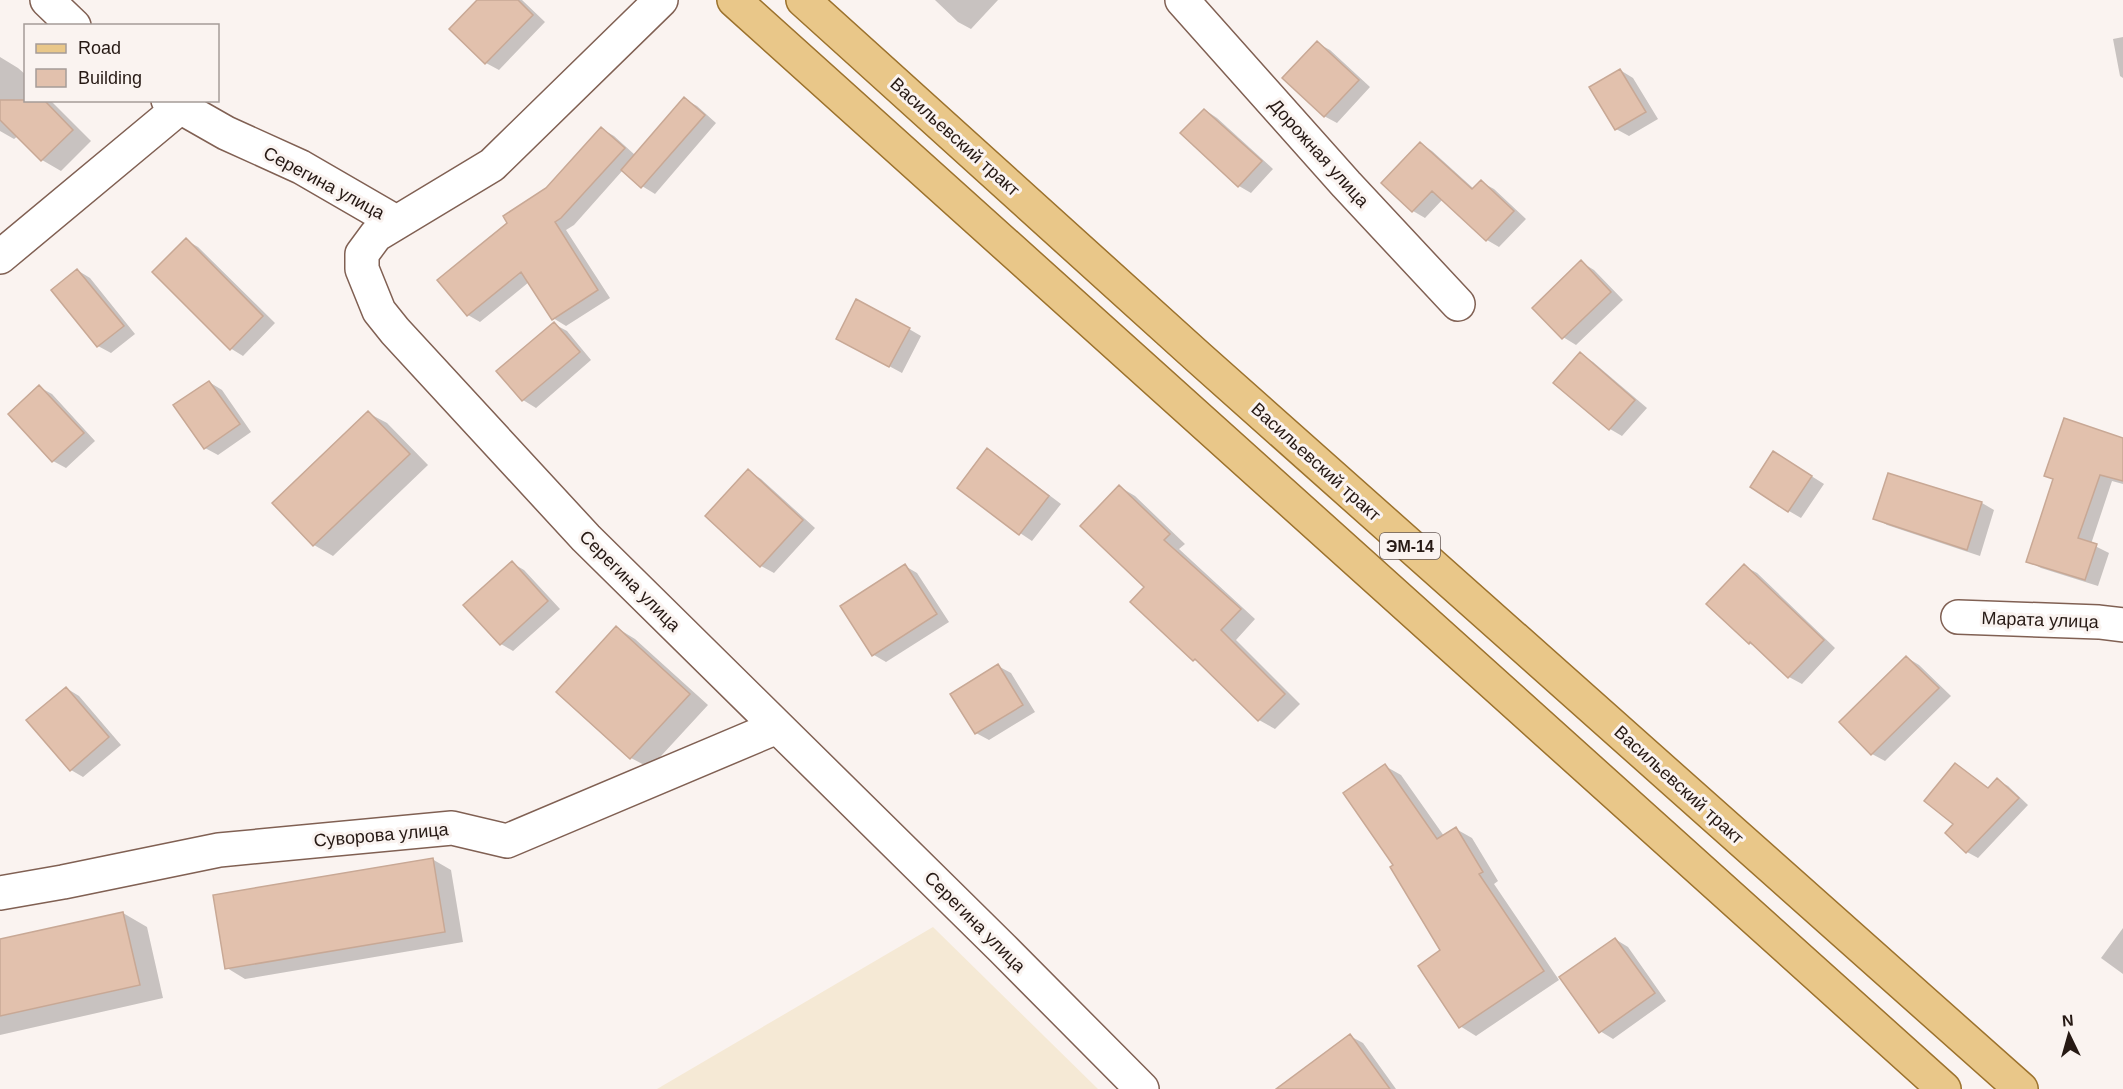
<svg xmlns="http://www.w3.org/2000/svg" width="2123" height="1089" viewBox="0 0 2123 1089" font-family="Helvetica,sans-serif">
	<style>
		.industrial { fill: #f5e9d5 }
		.shadow { fill: #0003 }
		.building { fill: #e2c1ad; stroke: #c8a895; stroke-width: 1.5 }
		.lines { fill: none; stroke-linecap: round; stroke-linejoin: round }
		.minor-casing { stroke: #806053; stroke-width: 36 }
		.primary-casing { stroke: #9c722d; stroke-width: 36 }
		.minor { stroke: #fff; stroke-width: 33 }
		.primary { stroke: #e9c789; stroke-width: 33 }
		.labels { text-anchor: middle; stroke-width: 6; stroke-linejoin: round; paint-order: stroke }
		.shield { fill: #faf3f0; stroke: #665a56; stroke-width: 1.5 }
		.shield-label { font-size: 16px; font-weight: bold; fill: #261914 }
		.street-label { font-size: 18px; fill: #261914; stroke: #faf3f0 }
	</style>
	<rect width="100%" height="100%" fill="#faf3f0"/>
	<!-- industrial -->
	<path class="industrial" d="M 933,927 L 1098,1089 L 657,1089 Z"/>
	<!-- shadow -->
	<path class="shadow" d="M 479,0 L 522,0 L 545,22 L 499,70 L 486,63 L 451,29 Z
		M 935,0 L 998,0 L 971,29 L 958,22 Z
		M 2123,37 L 2123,78 L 2120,76 L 2113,39 Z
		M 1317,43 L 1330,50 L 1370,87 L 1337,123 L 1324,116 Z
		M 0,57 L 18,68 L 26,75 L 26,100 L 50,100 L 91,141 L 61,171 L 42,160 L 18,136 L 14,139 L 0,131 Z
		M 1620,70 L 1633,78 L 1658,119 L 1629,136 L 1616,129 Z
		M 684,99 L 697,106 L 716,123 L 655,194 L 642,186 L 623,170 L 574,225 L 566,230 L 610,298 L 566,326 L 553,318 L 529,282 L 480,322 L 468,315 L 509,223 L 547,189 L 602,129 L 614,136 L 635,155 Z
		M 1205,110 L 1217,118 L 1273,169 L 1251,193 L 1239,186 Z
		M 1420,143 L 1432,151 L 1474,189 L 1481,182 L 1494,189 L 1526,219 L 1499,247 L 1487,240 L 1443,199 L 1425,218 L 1413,211 Z
		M 186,240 L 198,247 L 275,323 L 243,356 L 230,348 Z
		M 1581,262 L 1594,270 L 1623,300 L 1576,345 L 1563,337 Z
		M 77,270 L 90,278 L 135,334 L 111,353 L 98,346 L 53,290 Z
		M 554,324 L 567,331 L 591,360 L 536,408 L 523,400 L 498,371 Z
		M 909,329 L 921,336 L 902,373 L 850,345 Z
		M 1580,354 L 1593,362 L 1647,408 L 1622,436 L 1610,429 L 1556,383 Z
		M 209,382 L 222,390 L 251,432 L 218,455 L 205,448 Z
		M 39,387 L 52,394 L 95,441 L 66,468 L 53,461 L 10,414 Z
		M 368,413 L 387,423 L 428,465 L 333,556 L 314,545 L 274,503 Z
		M 2123,439 L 2123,484 L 2112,481 L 2091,544 L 2109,553 L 2098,586 L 2041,568 L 2028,561 L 2054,480 L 2046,475 Z
		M 988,450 L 1000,458 L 1061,504 L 1032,541 L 1020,533 Z
		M 1786,460 L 1824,484 L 1801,518 L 1789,511 Z
		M 748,471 L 761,479 L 815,528 L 774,573 L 761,566 Z
		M 1120,487 L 1135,496 L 1185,544 L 1179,549 L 1255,619 L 1236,640 L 1300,704 L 1275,729 L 1259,720 L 1201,664 L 1194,659 L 1146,586 Z
		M 1982,503 L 1994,510 L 1980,556 L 1887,525 L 1875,518 Z
		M 512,563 L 524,570 L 560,609 L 513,651 L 501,644 Z
		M 905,566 L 917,573 L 949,622 L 886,662 L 874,655 Z
		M 1744,566 L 1757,573 L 1835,648 L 1802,684 L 1789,677 L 1760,649 L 1749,643 L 1708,604 Z
		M 617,628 L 635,639 L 708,705 L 650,768 L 631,758 Z
		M 1906,657 L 1919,665 L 1951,696 L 1885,761 L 1872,754 L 1841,722 Z
		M 998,666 L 1011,673 L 1035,712 L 989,740 L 976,733 Z
		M 66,688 L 79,696 L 121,745 L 83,777 L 71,770 Z
		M 1956,765 L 1989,789 L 1997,780 L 2008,786 L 2028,805 L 1978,858 L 1967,852 L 1947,833 L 1955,824 Z
		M 1385,766 L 1401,775 L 1444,836 L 1456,829 L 1472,838 L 1498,881 L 1494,884 L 1559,980 L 1476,1036 L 1460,1026 L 1442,951 L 1396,865 Z
		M 432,859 L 451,870 L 463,942 L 245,979 L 227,968 Z
		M 123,913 L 147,927 L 163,998 L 0,1035 L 0,941 Z
		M 2123,928 L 2123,974 L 2101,958 Z
		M 1615,939 L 1628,947 L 1666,1001 L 1613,1039 L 1600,1031 Z
		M 1350,1036 L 1363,1043 L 1396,1089 L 1306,1089 Z"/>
	<!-- building -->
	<path class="building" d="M 477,0 L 518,0 L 533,15 L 485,64 L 449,29 Z
		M 1317,41 L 1359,80 L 1324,117 L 1282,78 Z
		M 1620,69 L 1646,112 L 1615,130 L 1589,87 Z
		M 684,97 L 705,115 L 641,188 L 621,170 Z
		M 0,100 L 44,100 L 73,130 L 41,161 L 0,120 Z
		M 1204,109 L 1262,161 L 1238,187 L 1180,133 Z
		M 601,127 L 625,148 L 561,218 L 555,222 L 598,290 L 552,320 L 521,272 L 467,316 L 437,280 L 507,223 L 503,216 L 546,188 Z
		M 1420,142 L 1472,189 L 1481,180 L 1514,211 L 1486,241 L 1432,191 L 1412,212 L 1381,183 Z
		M 186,238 L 263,316 L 230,350 L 152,272 Z
		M 1581,260 L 1611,292 L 1562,339 L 1532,308 Z
		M 77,269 L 124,326 L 97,347 L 51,290 Z
		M 856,299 L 910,328 L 889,367 L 836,339 Z
		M 554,322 L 580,352 L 522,401 L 496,371 Z
		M 1580,352 L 1635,400 L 1609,430 L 1553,383 Z
		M 209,381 L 240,424 L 204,449 L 173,405 Z
		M 39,385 L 84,433 L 52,462 L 8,414 Z
		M 368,411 L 410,454 L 313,546 L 272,503 Z
		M 2064,418 L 2123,438 L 2123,481 L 2100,475 L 2078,538 L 2097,544 L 2085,580 L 2026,562 L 2053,479 L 2044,476 Z
		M 987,448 L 1049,496 L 1019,535 L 957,488 Z
		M 1773,451 L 1812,476 L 1788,512 L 1750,487 Z
		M 748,469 L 803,520 L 760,567 L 705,516 Z
		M 1888,473 L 1982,502 L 1967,550 L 1873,519 Z
		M 1119,485 L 1170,534 L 1164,540 L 1241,609 L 1221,630 L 1285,694 L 1258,721 L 1195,659 L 1193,661 L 1130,602 L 1144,587 L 1080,526 Z
		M 512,561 L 548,601 L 500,645 L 463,605 Z
		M 905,564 L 937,614 L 872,656 L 840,606 Z
		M 1744,564 L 1824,640 L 1788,678 L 1750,642 L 1749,644 L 1706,604 Z
		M 616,626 L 690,694 L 630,759 L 556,692 Z
		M 1906,656 L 1939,688 L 1871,755 L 1839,722 Z
		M 998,664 L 1023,705 L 975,734 L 950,694 Z
		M 66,687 L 109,737 L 70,771 L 26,720 Z
		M 1955,763 L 1988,788 L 1997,778 L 2019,798 L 1966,853 L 1945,833 L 1953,824 L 1924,801 Z
		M 1385,764 L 1437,839 L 1456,827 L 1483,872 L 1479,874 L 1544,971 L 1459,1028 L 1418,966 L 1440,950 L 1390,867 L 1393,865 L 1343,793 Z
		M 433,858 L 445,932 L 225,969 L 213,895 Z
		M 123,912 L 140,985 L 0,1016 L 0,939 Z
		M 1615,938 L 1655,993 L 1599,1033 L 1559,977 Z
		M 1350,1034 L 1390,1089 L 1276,1089 Z"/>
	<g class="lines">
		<!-- minor casing -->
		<g class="minor-casing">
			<path id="minor" d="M 47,0 L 74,26
				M 661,0 L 492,165 L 376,235 L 362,254 L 362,269 L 379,311 L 395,331 L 586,538 L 1002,948 L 1142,1089
				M 1182,0 L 1346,184 L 1458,304
				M 168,100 L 226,133 L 301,167 L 396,222
				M 0,257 L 179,108
				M 1958,617 L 2099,622 L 2123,625
				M 0,893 L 63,882 L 219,850 L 452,828 L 507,841 L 777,727"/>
		</g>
		<!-- primary casing -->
		<g class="primary-casing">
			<path id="primary" d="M 734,0 L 1944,1089
				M 803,0 L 1198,357 L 2021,1089"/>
		</g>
		<!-- minor -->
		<use href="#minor" class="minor"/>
		<!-- primary -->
		<use href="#primary" class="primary"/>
	</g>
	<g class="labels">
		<!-- shield labels -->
		<rect class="shield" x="1380" y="533" width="60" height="26" rx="4.5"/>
		<g class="shield-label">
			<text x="1410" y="552">ЭМ-14</text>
		</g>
		<!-- street labels -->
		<g class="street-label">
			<text transform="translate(955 137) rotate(42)" y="6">Васильевский тракт</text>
			<text transform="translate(1319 153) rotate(48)" y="6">Дорожная улица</text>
			<text transform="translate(324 183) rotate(28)" y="6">Серегина улица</text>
			<text transform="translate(1316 462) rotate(42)" y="6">Васильевский тракт</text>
			<text transform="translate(630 581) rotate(45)" y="6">Серегина улица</text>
			<text transform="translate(2040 620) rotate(2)" y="6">Марата улица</text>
			<text transform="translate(1679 785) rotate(42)" y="6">Васильевский тракт</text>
			<text transform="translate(381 835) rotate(-5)" y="6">Суворова улица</text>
			<text transform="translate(975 922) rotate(45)" y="6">Серегина улица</text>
		</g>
	</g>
	<!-- legend -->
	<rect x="24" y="24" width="195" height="78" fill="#faf3f0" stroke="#a59c98" stroke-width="1.5"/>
	<rect x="36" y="44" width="30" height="9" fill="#e9c789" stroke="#a59c98" stroke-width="1.5"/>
	<text x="78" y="54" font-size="18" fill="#261914">Road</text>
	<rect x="36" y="69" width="30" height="18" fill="#e2c1ad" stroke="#a59c98" stroke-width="1.5"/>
	<text x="78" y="84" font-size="18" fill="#261914">Building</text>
	<!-- north arrow -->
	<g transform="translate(2069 1035) rotate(355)" stroke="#faf3f0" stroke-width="4.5" paint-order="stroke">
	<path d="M0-4.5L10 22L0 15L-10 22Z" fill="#261914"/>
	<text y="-9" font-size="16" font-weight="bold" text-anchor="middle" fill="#261914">N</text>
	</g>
</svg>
